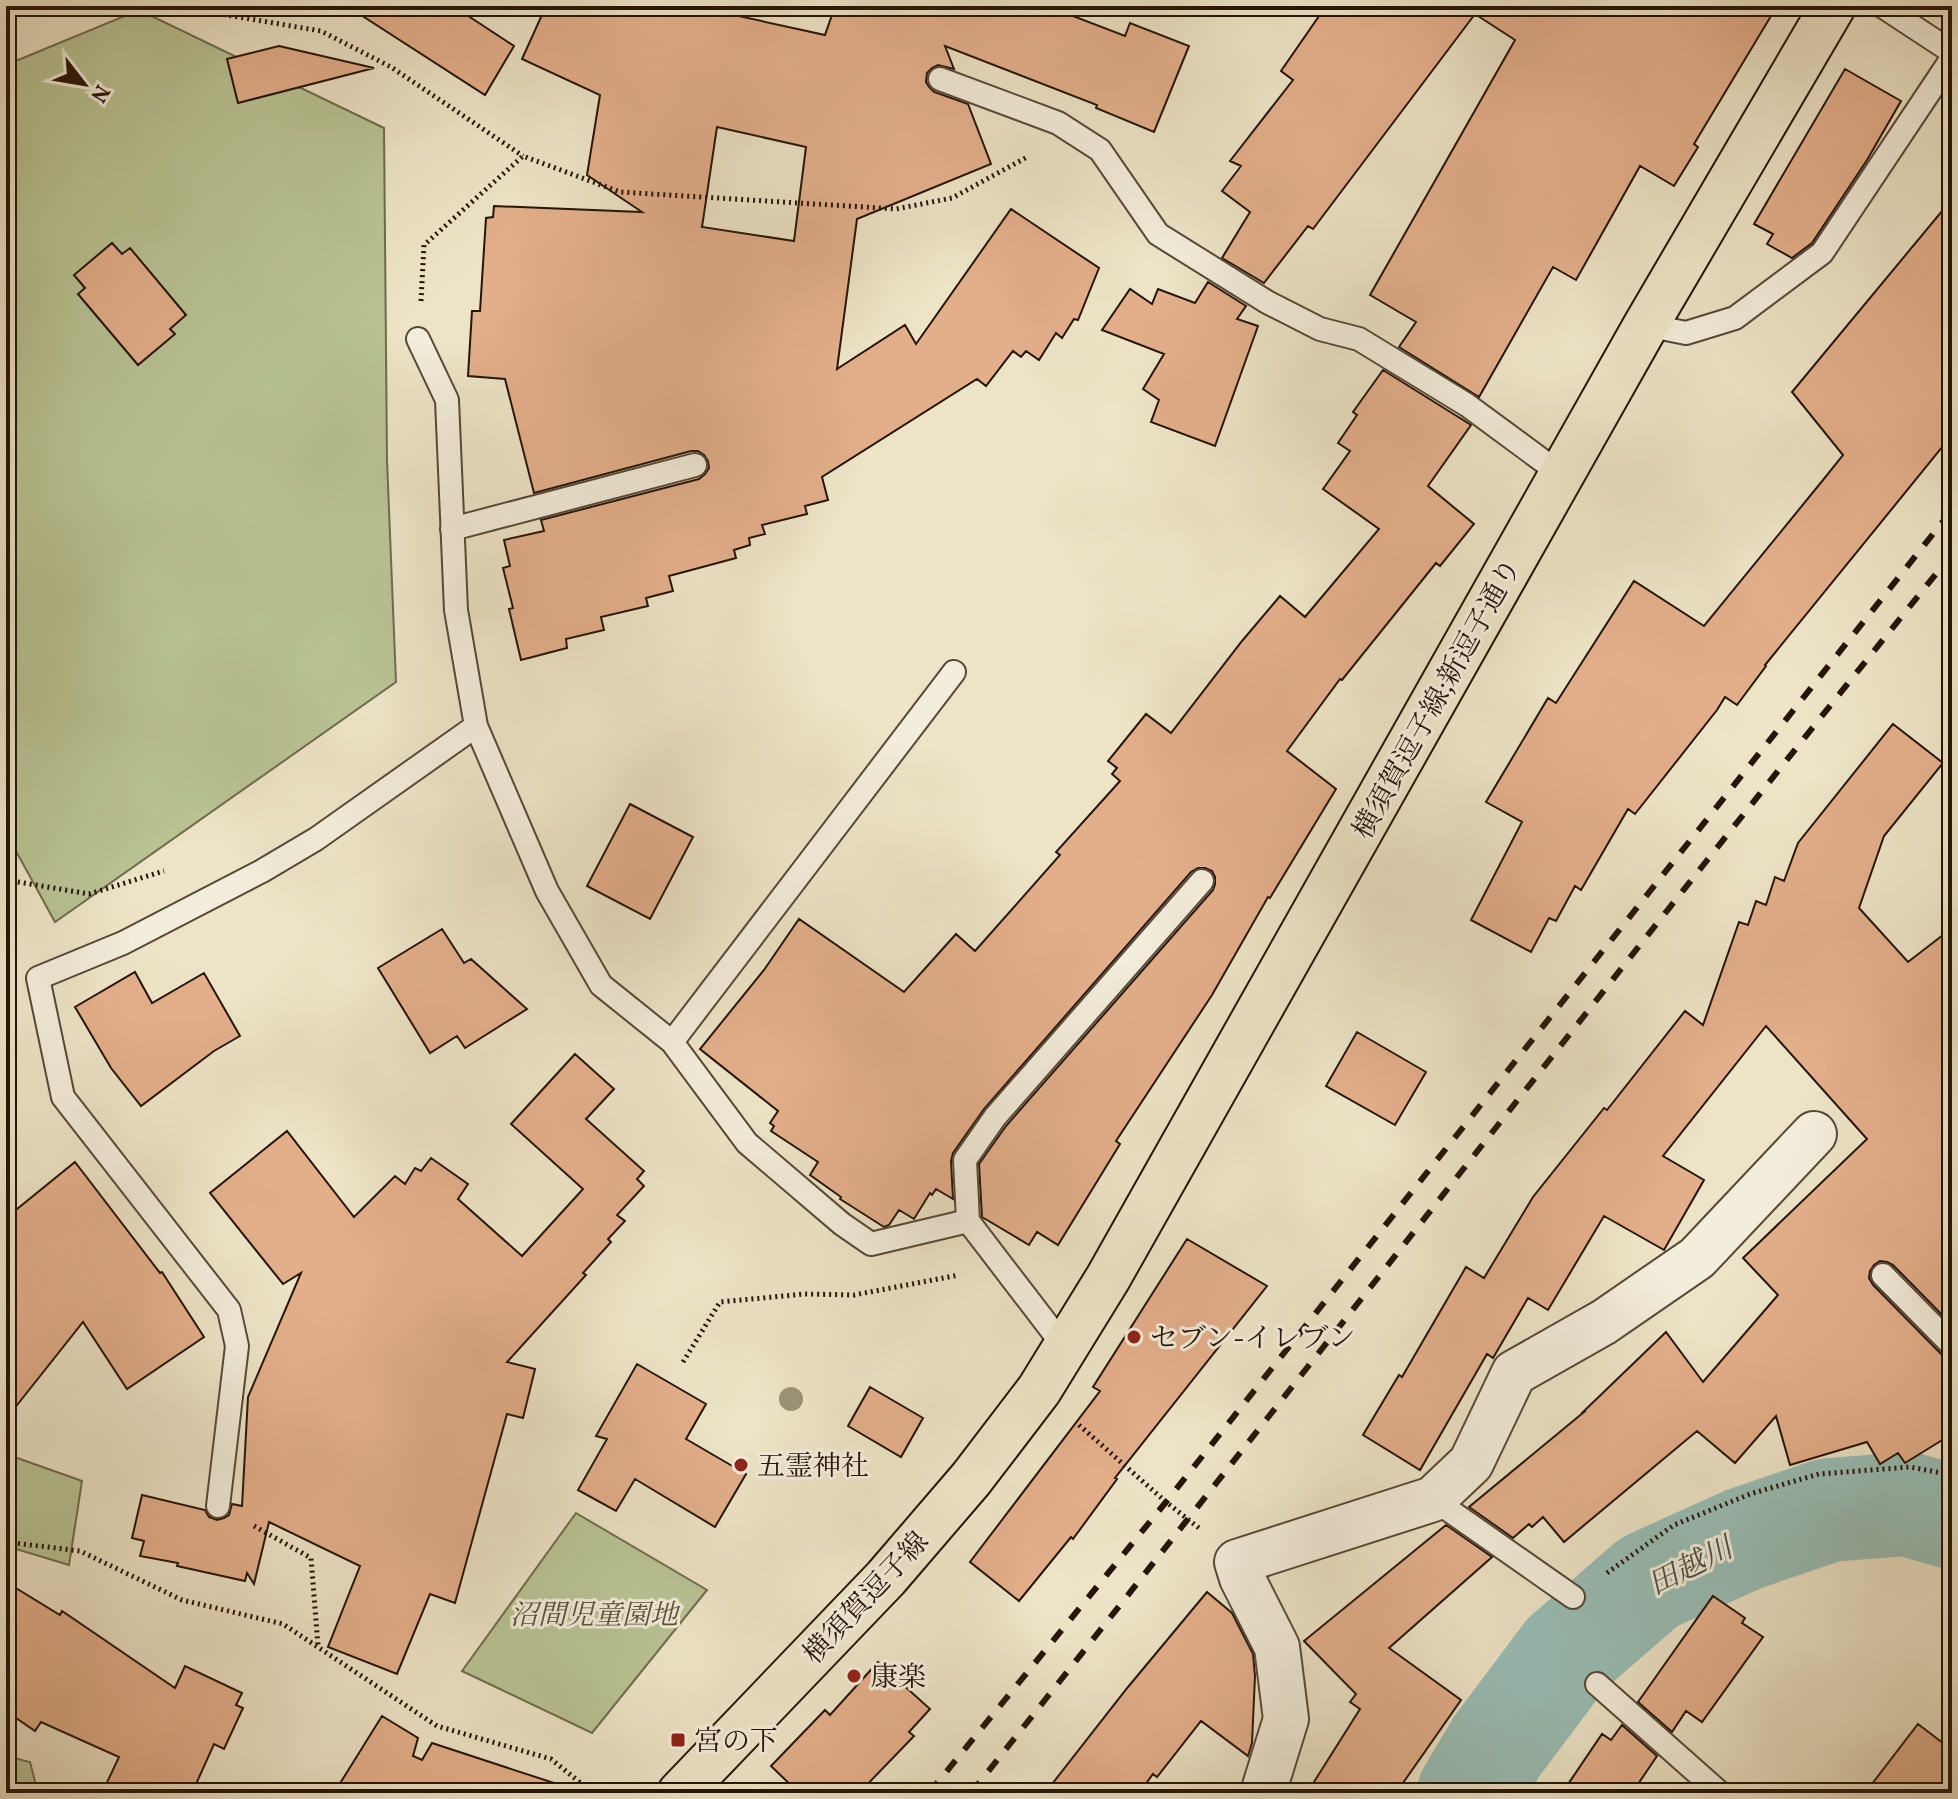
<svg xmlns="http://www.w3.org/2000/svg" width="1958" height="1799" viewBox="0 0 1958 1799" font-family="Vollkorn,'Noto Serif JP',serif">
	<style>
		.green { fill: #b9c495; stroke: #6f6c4f; stroke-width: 2 }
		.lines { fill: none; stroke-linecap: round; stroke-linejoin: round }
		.river { stroke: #99beb6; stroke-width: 104 }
		.building { fill: #e3af8b; stroke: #251409; stroke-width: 2; fill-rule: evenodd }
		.lane-casing { stroke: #574838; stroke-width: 26 }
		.street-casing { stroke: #574838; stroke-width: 48 }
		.primary-casing { stroke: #251409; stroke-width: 48 }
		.path { stroke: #251409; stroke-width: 5; stroke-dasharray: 2 4; stroke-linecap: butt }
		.lane { stroke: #f3eddb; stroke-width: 22 }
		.street { stroke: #f3eddb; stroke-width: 44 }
		.primary { stroke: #ede4c7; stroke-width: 44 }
		.rail { stroke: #251409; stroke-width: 6; stroke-dasharray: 14 14; stroke-linecap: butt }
		.tree { fill: #9c9479 }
		.poi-dot { fill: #8f2418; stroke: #f3eddb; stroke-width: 3 }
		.labels { text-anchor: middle; stroke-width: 6; stroke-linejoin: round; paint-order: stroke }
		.street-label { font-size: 28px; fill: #251409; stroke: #f3eddb }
		.poi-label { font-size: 28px; fill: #251409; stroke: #f3eddb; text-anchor: start }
		.park-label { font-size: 28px; font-style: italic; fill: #59523a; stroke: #f3eddb }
		.water-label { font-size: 30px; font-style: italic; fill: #4e5046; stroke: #f3eddb }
	</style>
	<rect width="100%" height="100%" fill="#ede4c7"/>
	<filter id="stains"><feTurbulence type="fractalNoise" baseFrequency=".0025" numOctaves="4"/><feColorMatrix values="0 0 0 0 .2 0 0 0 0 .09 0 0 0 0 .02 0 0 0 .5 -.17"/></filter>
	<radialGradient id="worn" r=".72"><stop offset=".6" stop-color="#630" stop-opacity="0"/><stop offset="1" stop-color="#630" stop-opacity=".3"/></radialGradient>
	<!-- green -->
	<path class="green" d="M 139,10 L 384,128 L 387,460 L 396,682 L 55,922 L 6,833 L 6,65 Z
		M 6,1454 L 82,1481 L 69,1565 L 6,1546 Z
		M 576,1513 L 707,1590 L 592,1733 L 462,1671 Z
		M 6,1756 L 30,1762 L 38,1793 L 6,1793 Z"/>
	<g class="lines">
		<!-- river -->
		<path class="river" d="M 1469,1793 L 1497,1746 L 1566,1654 L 1649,1582 L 1744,1539 L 1829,1510 L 1907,1504 L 1952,1517"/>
	</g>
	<!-- building -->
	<path class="building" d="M 347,6 L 453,6 L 514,46 L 485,95 Z
		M 546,6 L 693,6 L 825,35 L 835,6 L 1047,6 L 1125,36 L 1130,23 L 1189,46 L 1154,132 L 1096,108 L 1097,105 L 945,46 L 954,69 L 938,65 L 932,68 L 927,73 L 926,82 L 929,87 L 934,92 L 968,104 L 991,164 L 857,219 L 837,369 L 905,325 L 916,344 L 1011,209 L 1099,268 L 1078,320 L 1074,319 L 1062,338 L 1056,333 L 1039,360 L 1026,351 L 1021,357 L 1013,351 L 986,386 L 977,379 L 822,477 L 828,500 L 805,506 L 807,514 L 762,525 L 765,534 L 749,538 L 750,545 L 734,550 L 736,558 L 669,576 L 673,591 L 646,598 L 648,606 L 601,617 L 604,630 L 566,639 L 567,648 L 521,660 L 509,609 L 513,608 L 503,568 L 510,566 L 504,540 L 544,531 L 541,520 L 699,479 L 705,474 L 709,468 L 708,461 L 704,455 L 698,451 L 691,451 L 534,493 L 505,379 L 468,376 L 472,311 L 480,311 L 486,218 L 493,217 L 494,206 L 642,212 L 587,175 L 600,95 L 522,59 ZM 717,127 L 806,147 L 794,241 L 702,227 Z
		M 1326,6 L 1777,6 L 1694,144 L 1698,147 L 1674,186 L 1640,166 L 1576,280 L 1553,267 L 1479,397 L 1399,347 L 1416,322 L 1370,295 L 1515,40 L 1475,14 L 1313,229 L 1308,226 L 1264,283 L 1222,258 L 1250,212 L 1222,191 L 1241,166 L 1230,161 L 1293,80 L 1281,71 Z
		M 279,46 L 374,68 L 238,103 L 227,59 Z
		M 1845,69 L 1901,101 L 1867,160 L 1812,243 L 1792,258 L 1767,244 L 1773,234 L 1754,224 Z
		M 1952,199 L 1952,435 L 1765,665 L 1766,666 L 1737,705 L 1725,697 L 1717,710 L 1635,814 L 1628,809 L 1581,890 L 1575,886 L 1556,921 L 1549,918 L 1531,952 L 1471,920 L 1522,822 L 1486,802 L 1548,698 L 1556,703 L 1634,581 L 1704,626 L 1823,480 L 1843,455 L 1792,392 Z
		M 112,243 L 122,254 L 130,248 L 186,315 L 170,329 L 175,334 L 138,365 L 78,294 L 85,288 L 74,275 Z
		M 1208,282 L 1246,306 L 1237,319 L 1258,326 L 1215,446 L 1151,422 L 1159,400 L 1143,389 L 1164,354 L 1102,330 L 1130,289 L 1152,304 L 1158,289 L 1195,303 Z
		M 1383,370 L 1471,425 L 1428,486 L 1474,524 L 1440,566 L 1436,563 L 1342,680 L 1340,679 L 1287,751 L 1336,789 L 1270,898 L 1268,897 L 1212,995 L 1116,1141 L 1120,1144 L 1058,1245 L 1037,1232 L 1029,1245 L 982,1217 L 979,1164 L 1006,1126 L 1213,890 L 1215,884 L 1215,877 L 1212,871 L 1205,868 L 1198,868 L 1191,872 L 984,1109 L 953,1153 L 951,1161 L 953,1199 L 936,1189 L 932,1195 L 930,1193 L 914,1219 L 899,1210 L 889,1225 L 884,1227 L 840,1199 L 841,1197 L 810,1175 L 818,1162 L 771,1131 L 774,1126 L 770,1123 L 778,1111 L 700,1049 L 764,970 L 799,919 L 904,992 L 956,934 L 975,951 L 1060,855 L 1056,852 L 1120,781 L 1112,774 L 1117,768 L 1108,761 L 1146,714 L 1171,733 L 1242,641 L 1280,596 L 1305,617 L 1379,529 L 1323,489 L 1350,451 L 1338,443 L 1357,415 L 1353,412 Z
		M 1893,724 L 1943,763 L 1884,836 L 1859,908 L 1908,962 L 1952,928 L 1952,1325 L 1893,1265 L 1887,1262 L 1880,1261 L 1874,1265 L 1870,1271 L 1869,1278 L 1873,1285 L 1942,1355 L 1952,1359 L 1952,1434 L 1905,1463 L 1898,1453 L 1880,1464 L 1867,1442 L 1790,1465 L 1776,1416 L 1735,1463 L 1697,1431 L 1564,1542 L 1543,1517 L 1532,1527 L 1529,1524 L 1513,1538 L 1469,1507 L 1584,1412 L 1583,1412 L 1666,1332 L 1703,1382 L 1778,1295 L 1743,1258 L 1867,1139 L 1766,1026 L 1663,1156 L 1704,1180 L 1664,1250 L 1604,1216 L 1548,1310 L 1528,1298 L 1493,1358 L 1487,1354 L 1420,1470 L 1363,1435 L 1399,1375 L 1402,1377 L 1466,1267 L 1484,1278 L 1533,1197 L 1604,1108 L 1607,1110 L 1685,1011 L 1703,1025 L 1739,922 L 1748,925 L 1756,901 L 1766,905 L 1775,877 L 1784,881 L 1798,843 Z
		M 630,804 L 693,837 L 650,919 L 587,886 Z
		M 442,929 L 464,963 L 471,959 L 527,1009 L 465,1048 L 457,1036 L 430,1053 L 378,968 Z
		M 135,972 L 152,1003 L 204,973 L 240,1036 L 214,1051 L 141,1106 L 111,1068 L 75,1007 Z
		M 1357,1032 L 1426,1072 L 1395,1125 L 1326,1086 Z
		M 575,1054 L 614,1089 L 586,1119 L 644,1171 L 637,1179 L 644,1186 L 617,1215 L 625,1221 L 608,1239 L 611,1242 L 583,1273 L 586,1275 L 507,1362 L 535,1369 L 523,1418 L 507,1414 L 455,1603 L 430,1594 L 397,1674 L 328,1647 L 360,1566 L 269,1522 L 254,1584 L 247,1573 L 245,1581 L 177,1566 L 178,1563 L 140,1556 L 144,1541 L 132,1538 L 142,1495 L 205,1510 L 209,1517 L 217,1520 L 224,1518 L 229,1515 L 232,1504 L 242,1506 L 248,1397 L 301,1273 L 283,1284 L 210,1193 L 287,1131 L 354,1217 L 395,1176 L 405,1184 L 415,1168 L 421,1171 L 431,1158 L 468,1184 L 458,1199 L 522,1256 L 583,1189 L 511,1124 Z
		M 75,1162 L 160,1273 L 162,1272 L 204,1337 L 127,1389 L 83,1322 L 6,1419 L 6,1218 Z
		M 1187,1239 L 1267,1286 L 1115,1478 L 1117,1479 L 1073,1539 L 1071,1537 L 1019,1601 L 970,1562 L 1100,1391 L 1093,1387 Z
		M 637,1364 L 706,1404 L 686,1439 L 746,1474 L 715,1527 L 635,1479 L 616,1511 L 578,1490 L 607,1439 L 596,1436 Z
		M 870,1387 L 923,1418 L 901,1457 L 848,1426 Z
		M 1446,1525 L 1492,1557 L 1389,1648 L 1461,1700 L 1396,1793 L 1307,1793 L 1360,1709 L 1350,1702 L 1356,1694 L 1304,1641 Z
		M 6,1582 L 60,1615 L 62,1611 L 175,1688 L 185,1666 L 242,1693 L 236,1705 L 243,1708 L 224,1749 L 214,1744 L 192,1793 L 102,1793 L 119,1757 L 41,1722 L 35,1731 L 6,1711 Z
		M 1207,1592 L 1232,1613 L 1253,1654 L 1255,1676 L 1252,1743 L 1248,1756 L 1201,1721 L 1157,1777 L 1153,1774 L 1139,1793 L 1045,1793 L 1128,1687 Z
		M 1713,1596 L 1745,1618 L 1742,1623 L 1763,1637 L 1702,1722 L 1686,1711 L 1672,1732 L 1638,1702 Z
		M 878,1662 L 930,1709 L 909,1732 L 914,1736 L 859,1793 L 799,1793 L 771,1766 L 825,1710 L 830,1715 Z
		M 382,1716 L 418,1738 L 413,1756 L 422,1760 L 432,1743 L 557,1784 L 556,1793 L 334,1793 Z
		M 1918,1724 L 1952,1750 L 1952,1793 L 1865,1793 Z
		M 1622,1725 L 1657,1756 L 1632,1793 L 1562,1793 L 1602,1734 L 1611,1740 Z"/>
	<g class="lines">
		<!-- lane casing -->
		<g class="lane-casing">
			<path id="lane" d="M 1882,6 L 1952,52
				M 940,79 L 1058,123 L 1100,150 L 1158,234 L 1267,302 L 1320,329 L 1359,339 L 1467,405 L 1562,475
				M 1646,325 L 1686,333 L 1735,318 L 1822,253 L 1952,58
				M 418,339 L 447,400 L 456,610 L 476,726 L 547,891 L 601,985 L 672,1042 L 747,1143 L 842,1224 L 871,1244 L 968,1221 L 1066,1349
				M 452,529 L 695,465
				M 672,1042 L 954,672
				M 968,1221 L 965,1160 L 995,1117 L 1202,881
				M 1883,1275 L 1952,1345
				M 1433,1499 L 1573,1597
				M 218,1506 L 237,1346 L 229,1310 L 63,1097 L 38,978 L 123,943 L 262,871 L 316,839 L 476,726
				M 1597,1684 L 1720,1793"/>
		</g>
		<!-- street casing -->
		<g class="street-casing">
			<path id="street" d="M 1263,1793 L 1286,1719 L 1277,1647 L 1242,1578 L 1237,1562 L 1433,1499 L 1471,1463 L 1514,1373 L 1604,1322 L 1697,1258 L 1814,1134"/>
		</g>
		<!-- primary casing -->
		<g class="primary-casing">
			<path id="primary" d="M 680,1793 L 886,1578 L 971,1479 L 1039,1390 L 1108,1278 L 1646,325 L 1833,6"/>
		</g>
		<!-- path -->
		<path class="path" d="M 202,6 L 209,12 L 321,31 L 391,67 L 523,156
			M 421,301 L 424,245 L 523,156 L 620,192 L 896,209 L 952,198 L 1029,156
			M 6,880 L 89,894 L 164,871
			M 683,1362 L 720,1302 L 805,1294 L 854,1295 L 959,1275
			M 1079,1425 L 1166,1502 L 1199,1528
			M 254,1526 L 311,1558 L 318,1646
			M 6,1542 L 80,1551 L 182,1600 L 283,1624 L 437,1726 L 551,1759 L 593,1793
			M 1607,1573 L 1674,1525 L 1750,1494 L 1819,1474 L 1910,1467 L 1952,1475"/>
		<!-- lane -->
		<use href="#lane" class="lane"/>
		<!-- street -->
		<use href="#street" class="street"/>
		<!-- primary -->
		<use href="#primary" class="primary"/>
		<!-- rail -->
		<path class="rail" d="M 929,1793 L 1166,1502 L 1952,510
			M 971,1793 C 1299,1381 1621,964 1952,554"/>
	</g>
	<!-- trees -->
	<circle class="tree" cx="791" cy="1399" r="12"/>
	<!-- markers -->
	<g class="poi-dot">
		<circle cx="1134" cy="1337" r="8"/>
		<circle cx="741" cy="1465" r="8"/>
		<circle cx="854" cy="1676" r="8"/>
		<rect x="670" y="1732" width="16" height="16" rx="4"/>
	</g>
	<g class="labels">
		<!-- street labels -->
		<g class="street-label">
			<text transform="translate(1436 698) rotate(-61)" y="10">横須賀逗子線;新逗子通り</text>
			<text transform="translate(865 1597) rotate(-47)" y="10">横須賀逗子線</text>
		</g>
		<!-- poi labels -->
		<g class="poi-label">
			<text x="1150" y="1347">セブン-イレブン</text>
			<text x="757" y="1475">五霊神社</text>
			<text x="870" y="1686">康楽</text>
			<text x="694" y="1750">宮の下</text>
		</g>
		<!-- park labels -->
		<g class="park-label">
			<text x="594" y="1624">沼間児童園地</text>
		</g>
		<!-- water labels -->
		<g class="water-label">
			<text transform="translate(1690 1566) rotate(-27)" y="10">田越川</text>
		</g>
	</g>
	<!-- margin -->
	<rect width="1958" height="1799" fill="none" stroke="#ede4c7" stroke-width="32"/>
	<rect x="8" y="8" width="1942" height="1783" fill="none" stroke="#251409" stroke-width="4"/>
	<rect x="16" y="16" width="1926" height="1767" fill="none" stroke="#251409" stroke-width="2"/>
	<!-- north arrow -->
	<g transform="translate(84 84) rotate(121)" stroke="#f3eddb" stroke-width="6" paint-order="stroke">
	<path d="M0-6L14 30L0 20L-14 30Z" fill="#251409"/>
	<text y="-12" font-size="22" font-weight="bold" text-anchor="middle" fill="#251409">N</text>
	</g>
	<rect width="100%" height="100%" filter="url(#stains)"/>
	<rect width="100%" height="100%" fill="url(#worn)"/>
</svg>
